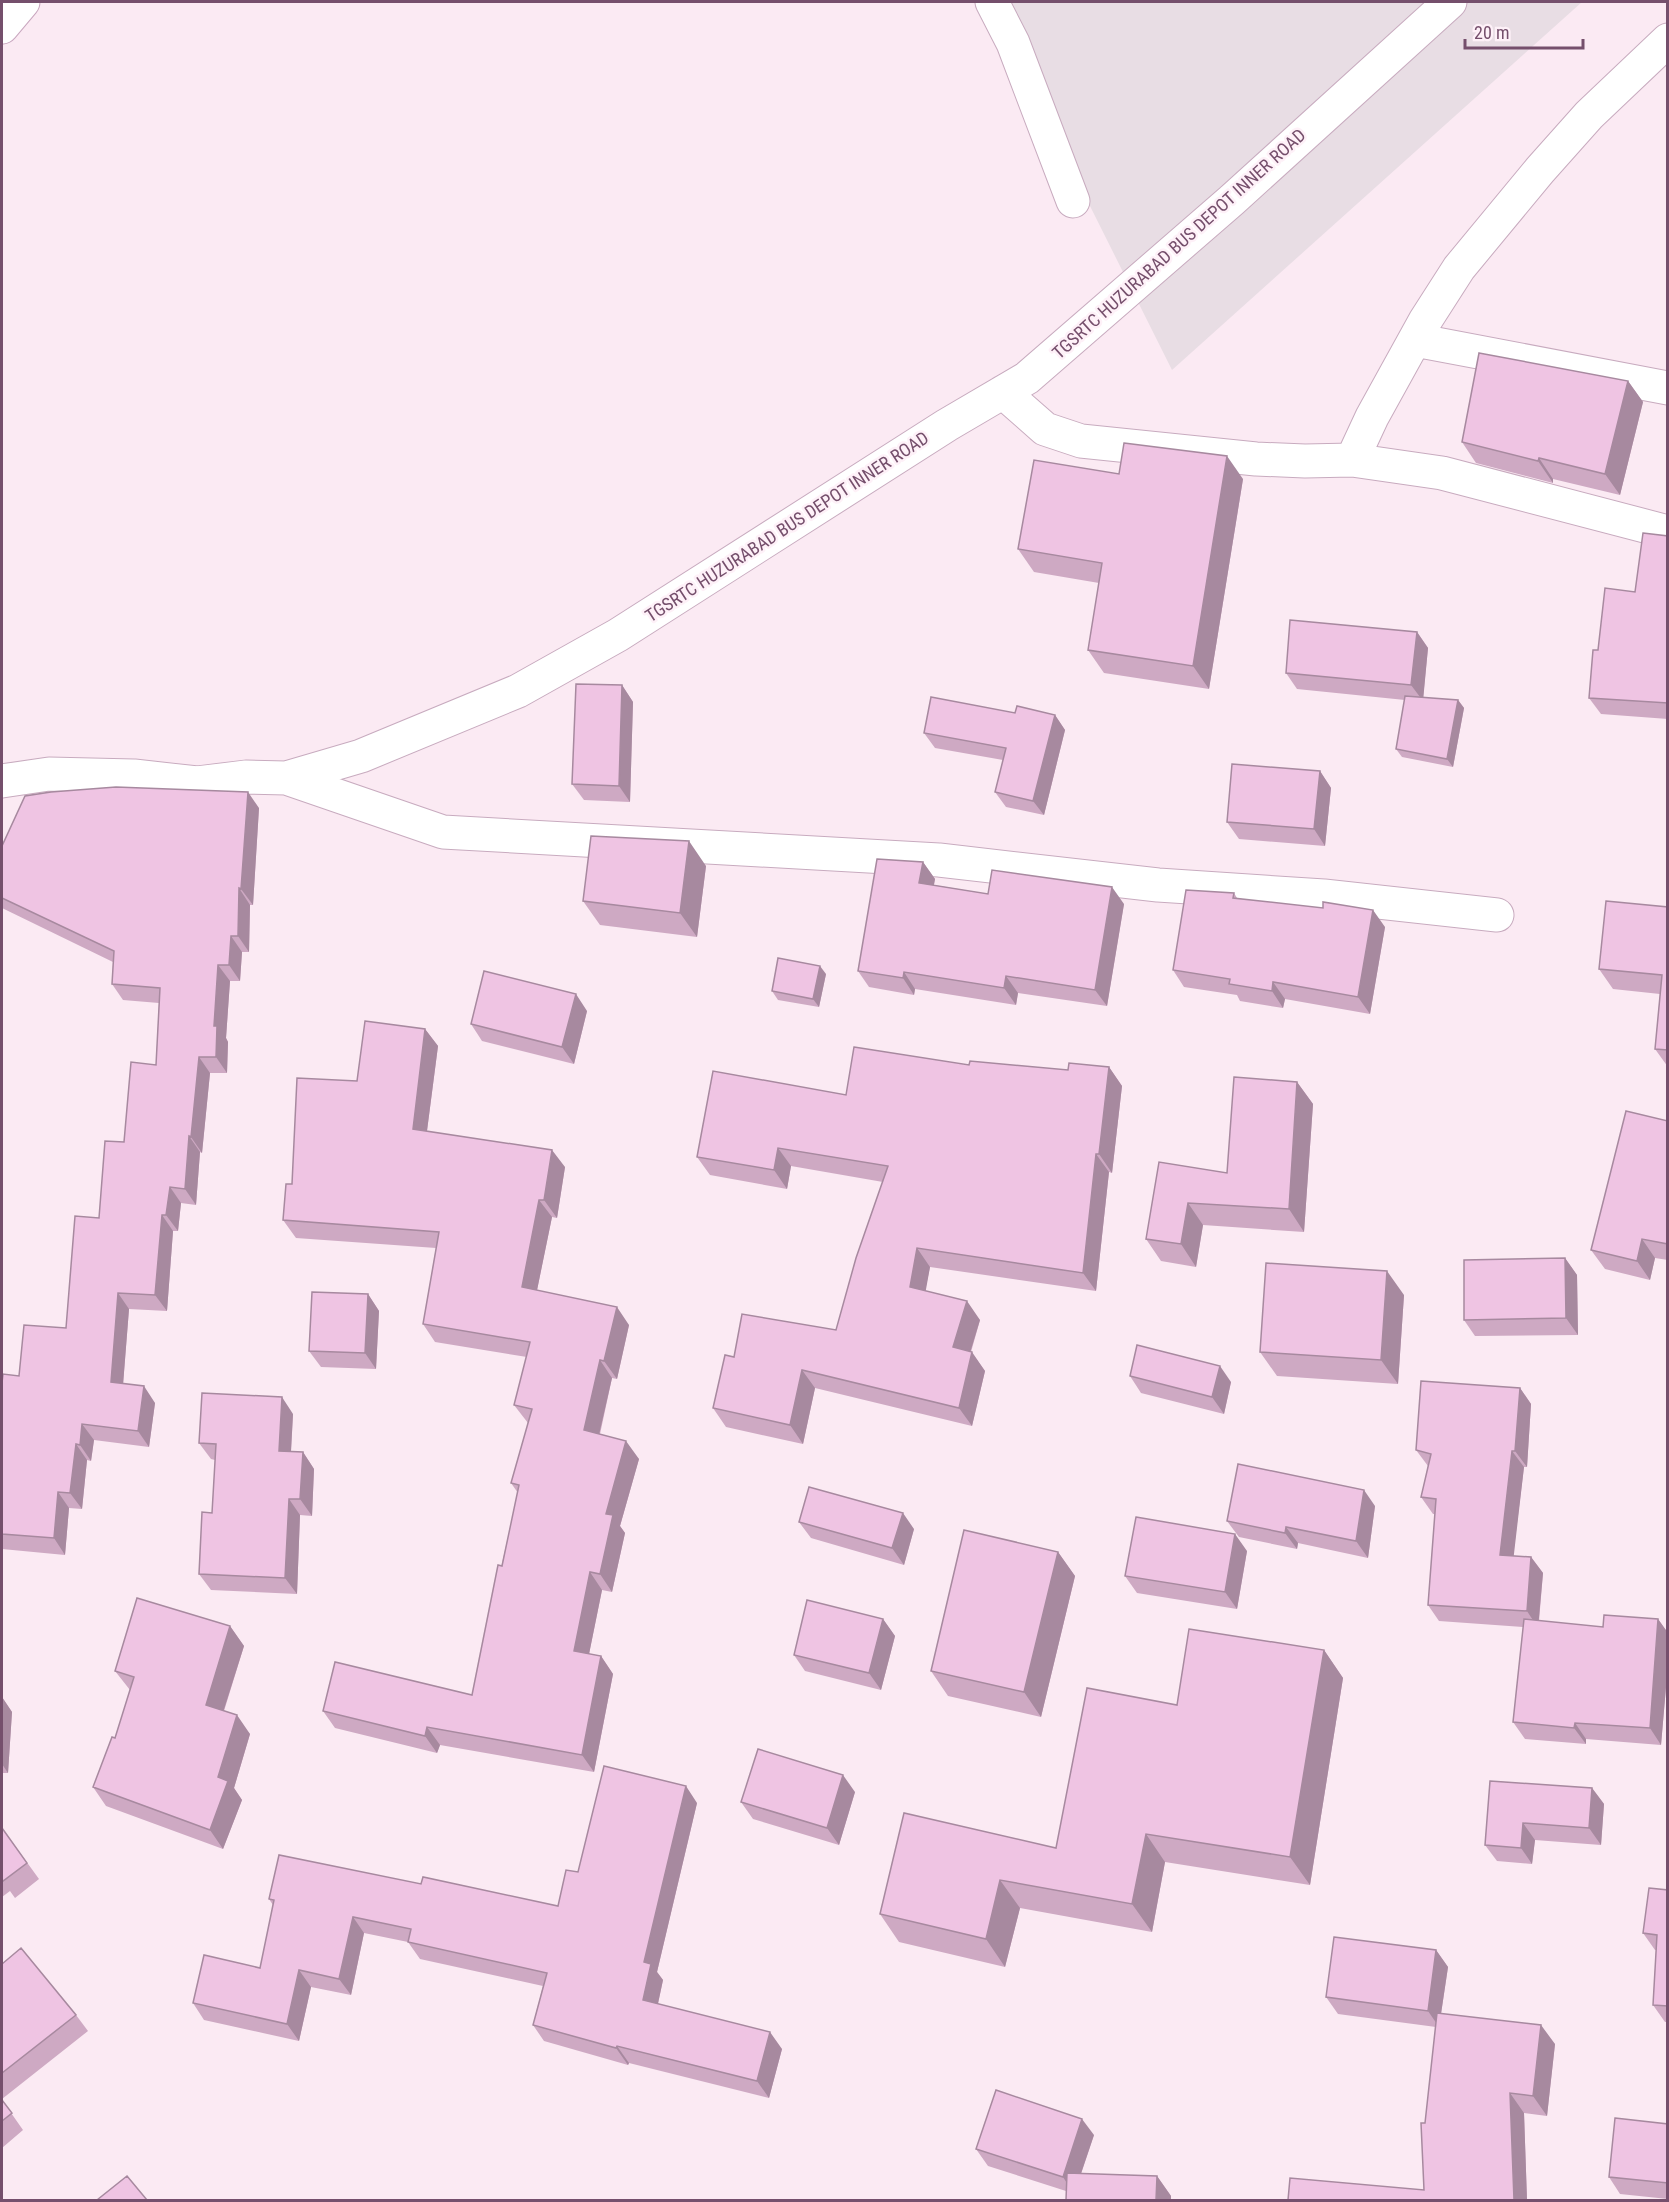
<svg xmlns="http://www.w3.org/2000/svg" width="1669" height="2202" viewBox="0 0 1669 2202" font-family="'Roboto Condensed',sans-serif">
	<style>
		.industrial { fill: #e8dde4 }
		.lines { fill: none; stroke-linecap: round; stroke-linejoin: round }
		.street-casing { stroke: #c8abbf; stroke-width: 35 }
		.secondary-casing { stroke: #c9a7bf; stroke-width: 35 }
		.street { stroke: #fff; stroke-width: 33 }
		.secondary { stroke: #fff; stroke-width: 33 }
		.wall { fill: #cea9c3 }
		.shaded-wall { fill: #a7899f }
		.building { fill: #efc4e3; stroke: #a7899f; stroke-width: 1.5 }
		.labels { text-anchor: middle; stroke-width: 5; stroke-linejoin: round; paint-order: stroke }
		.street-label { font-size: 18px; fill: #754f6c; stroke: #fef1f8 }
	</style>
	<rect width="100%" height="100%" fill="#fbeaf3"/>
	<!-- industrial -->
	<path class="industrial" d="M 988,2 L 1582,2 L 1172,370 Z"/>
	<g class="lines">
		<!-- street casing -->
		<g class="street-casing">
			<path id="street" d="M 992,2 L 1013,43 L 1073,201
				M 1415,340 L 1668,388
				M 1003,392 L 1045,429 L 1081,441 L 1256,459 L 1305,461 L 1352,460 L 1442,473 L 1668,532
				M 1352,460 L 1372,417 L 1425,321 L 1459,268 L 1540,170 L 1589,115 L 1668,40
				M 286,778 L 443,832 L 939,860 L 1158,885 L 1324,896 L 1497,915
				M 2,781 L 49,774 L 134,776 L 197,783 L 246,777 L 286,778 L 361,756 L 518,691 L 618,635 L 947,425 L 1027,378 L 1232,200 L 1450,2"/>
		</g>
		<!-- secondary casing -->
		<g class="secondary-casing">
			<path id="secondary" d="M 2,27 L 23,2"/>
		</g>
		<!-- street -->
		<use href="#street" class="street"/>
		<!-- secondary -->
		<use href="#secondary" class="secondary"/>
	</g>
	<!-- wall -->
	<path class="wall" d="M 1628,381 L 1643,402 L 1620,495 L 1553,479 L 1553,483 L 1476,463 L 1462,442 Z
		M 1119,474 L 1243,479 L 1209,689 L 1104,673 L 1088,650 L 1099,583 L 1034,572 L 1018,549 Z
		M 1668,536 L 1668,719 L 1601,714 L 1589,698 L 1598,650 L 1635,592 Z
		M 1417,632 L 1428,648 L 1423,698 L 1458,700 L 1464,708 L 1453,767 L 1402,757 L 1396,749 L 1405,700 L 1297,689 L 1286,673 Z
		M 622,685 L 633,702 L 630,802 L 584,800 L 572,784 Z
		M 1015,713 L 1055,715 L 1065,730 L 1044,815 L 1006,807 L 995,792 L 1003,760 L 935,748 L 924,733 Z
		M 1320,771 L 1331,788 L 1325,846 L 1239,839 L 1227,822 Z
		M 259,808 L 253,905 L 250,905 L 249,952 L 242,952 L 240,981 L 230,981 L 226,1038 L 228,1042 L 227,1073 L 210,1073 L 202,1153 L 200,1152 L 196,1205 L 181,1203 L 178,1231 L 173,1231 L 167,1311 L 129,1309 L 123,1384 L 155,1403 L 149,1447 L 94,1440 L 91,1461 L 87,1460 L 82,1509 L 69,1508 L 65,1555 L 2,1549 L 2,1383 L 19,1376 L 66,1328 L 99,1218 L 124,1142 L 156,1065 L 159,1003 L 123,1000 L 112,984 L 113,962 L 2,908 L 2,846 Z
		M 923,862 L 935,879 L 934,885 L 988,894 L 1124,904 L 1107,1006 L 1018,993 L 1016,1005 L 915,989 L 914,995 L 869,987 L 858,971 Z
		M 706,866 L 697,937 L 600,925 L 583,901 Z
		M 1234,893 L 1237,898 L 1385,927 L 1370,1014 L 1285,999 L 1283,1008 L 1240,1001 L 1237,995 L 1184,987 L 1173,970 Z
		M 1668,907 L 1668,1067 L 1655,1049 L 1660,994 L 1613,989 L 1599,969 Z
		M 826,974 L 819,1007 L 778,1000 L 772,991 Z
		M 587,1011 L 574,1064 L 482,1041 L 471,1024 Z
		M 425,1029 L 438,1046 L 427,1131 L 565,1167 L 557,1218 L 552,1217 L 537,1290 L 629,1325 L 617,1379 L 612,1378 L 600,1434 L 639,1459 L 620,1526 L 625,1533 L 612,1592 L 602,1590 L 589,1654 L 601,1656 L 613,1674 L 594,1772 L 440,1745 L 437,1753 L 335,1728 L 323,1711 L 472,1695 L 518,1493 L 511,1483 L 528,1423 L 514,1405 L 527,1357 L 435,1342 L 423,1324 L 436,1248 L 296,1238 L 283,1220 L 292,1184 L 357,1081 Z
		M 969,1065 L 1068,1070 L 1109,1067 L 1122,1086 L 1112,1173 L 1109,1172 L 1096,1291 L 930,1267 L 925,1291 L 980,1320 L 971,1352 L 985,1371 L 972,1426 L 815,1388 L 803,1444 L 726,1427 L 713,1408 L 734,1357 L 836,1330 L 883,1182 L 791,1166 L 787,1189 L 710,1175 L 697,1157 L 846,1095 Z
		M 1297,1082 L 1313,1104 L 1304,1232 L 1203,1225 L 1196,1267 L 1161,1261 L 1146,1239 L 1159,1162 L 1227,1173 Z
		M 1668,1121 L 1668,1260 L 1655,1258 L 1650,1280 L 1605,1269 L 1591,1250 Z
		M 1565,1258 L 1577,1275 L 1578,1335 L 1475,1336 L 1464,1320 Z
		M 368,1294 L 379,1311 L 376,1369 L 321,1367 L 309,1351 Z
		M 1404,1295 L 1398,1384 L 1277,1376 L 1260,1352 Z
		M 1130,1376 L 1231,1382 L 1224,1414 L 1141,1393 Z
		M 1520,1388 L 1531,1404 L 1527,1467 L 1524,1467 L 1513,1556 L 1531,1557 L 1543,1573 L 1539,1621 L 1603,1627 L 1658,1619 L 1668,1633 L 1668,1664 L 1661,1745 L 1586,1739 L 1586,1744 L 1525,1739 L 1513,1722 L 1523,1627 L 1439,1621 L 1428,1605 L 1435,1514 L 1433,1514 L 1421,1497 L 1428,1466 L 1416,1450 Z
		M 293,1414 L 291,1452 L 303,1452 L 314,1469 L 312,1516 L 300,1515 L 297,1594 L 211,1590 L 199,1574 L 212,1513 L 215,1460 L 211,1459 L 199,1443 Z
		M 1375,1506 L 1368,1558 L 1298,1543 L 1297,1549 L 1239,1537 L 1227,1521 Z
		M 799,1522 L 914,1529 L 904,1565 L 811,1538 Z
		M 1247,1551 L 1237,1609 L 1137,1593 L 1125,1576 Z
		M 1058,1552 L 1075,1576 L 1041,1717 L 948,1696 L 931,1671 Z
		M 883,1619 L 895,1636 L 881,1690 L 805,1671 L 794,1655 Z
		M 230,1626 L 244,1646 L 224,1711 L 250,1734 L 234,1788 L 242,1800 L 223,1849 L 106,1806 L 93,1787 L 115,1738 L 130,1690 L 115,1671 Z
		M 1324,1650 L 1343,1678 L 1310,1885 L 1165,1862 L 1152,1932 L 1020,1908 L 1005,1967 L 899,1942 L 880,1914 L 1056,1848 L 1177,1705 Z
		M 2,1697 L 12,1712 L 8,1773 L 2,1773 Z
		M 1490,1781 L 1592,1788 L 1604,1804 L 1601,1845 L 1535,1840 L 1532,1864 L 1497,1861 L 1485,1845 Z
		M 855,1792 L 839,1845 L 753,1819 L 741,1802 Z
		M 697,1803 L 657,1972 L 663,1980 L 658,2004 L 782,2049 L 769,2098 L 629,2063 L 628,2065 L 544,2041 L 533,2025 L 543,1986 L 420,1959 L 408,1942 L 364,1933 L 351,1995 L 311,1987 L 299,2041 L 204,2020 L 193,2003 L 260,1968 L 273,1905 L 269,1899 L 421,1884 L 558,1906 L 578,1872 Z
		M 2,1828 L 39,1879 L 15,1898 L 10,1891 L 2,1897 Z
		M 1668,1890 L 1668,2022 L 1665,2022 L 1653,2005 L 1656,1950 L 1655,1950 L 1643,1933 Z
		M 1436,1950 L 1448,1967 L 1441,2014 L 1555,2044 L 1547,2116 L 1524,2113 L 1527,2200 L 1288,2200 L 1424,2190 L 1425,2123 L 1436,2027 L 1338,2014 L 1326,1997 Z
		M 2,1964 L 76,2015 L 88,2031 L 2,2099 Z
		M 2,2100 L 23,2130 L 2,2148 Z
		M 1668,2124 L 1668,2199 L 1620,2194 L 1609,2177 Z
		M 1094,2135 L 1081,2174 L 1157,2176 L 1171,2196 L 1171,2200 L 1066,2200 L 1066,2191 L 988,2166 L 976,2149 Z"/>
	<!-- shaded-wall -->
	<path class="shaded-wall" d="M 1628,381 L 1643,402 L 1620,495 L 1605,474 Z
		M 1227,456 L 1243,479 L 1209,689 L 1193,666 Z
		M 1539,458 L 1553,479 L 1553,483 L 1538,461 Z
		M 1417,632 L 1428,648 L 1423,701 L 1411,685 Z
		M 622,685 L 633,702 L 630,802 L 619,786 Z
		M 1458,700 L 1464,708 L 1453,767 L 1447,759 Z
		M 1055,715 L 1065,730 L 1044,815 L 1033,801 Z
		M 1320,771 L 1331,788 L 1325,846 L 1314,829 Z
		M 248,792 L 259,808 L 253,905 L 241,889 Z
		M 689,841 L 706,866 L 697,937 L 680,913 Z
		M 923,862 L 935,879 L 931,899 L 919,883 Z
		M 1112,887 L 1124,904 L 1107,1006 L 1095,990 Z
		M 239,888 L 250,905 L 249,952 L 238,936 Z
		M 1373,910 L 1385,927 L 1370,1014 L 1358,997 Z
		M 231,936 L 242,952 L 240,981 L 229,965 Z
		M 218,965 L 230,981 L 226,1038 L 228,1042 L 227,1073 L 216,1057 L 214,1026 Z
		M 820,966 L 826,974 L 819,1007 L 813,999 Z
		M 904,972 L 915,989 L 914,995 L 903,978 Z
		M 1006,976 L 1018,993 L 1016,1005 L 1004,988 Z
		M 1273,982 L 1285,999 L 1283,1008 L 1272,991 Z
		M 576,994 L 587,1011 L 574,1064 L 562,1047 Z
		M 425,1029 L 438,1046 L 425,1146 L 413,1129 Z
		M 199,1057 L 210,1073 L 202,1153 L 191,1137 Z
		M 1109,1067 L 1122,1086 L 1112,1173 L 1099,1154 Z
		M 1297,1082 L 1313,1104 L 1304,1232 L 1289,1209 Z
		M 189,1136 L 200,1152 L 196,1205 L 185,1189 Z
		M 778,1148 L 791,1166 L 787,1189 L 774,1170 Z
		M 552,1150 L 565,1167 L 557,1218 L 544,1200 Z
		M 1096,1154 L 1109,1172 L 1096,1291 L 1083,1273 Z
		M 170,1187 L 181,1203 L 178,1231 L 166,1215 Z
		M 539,1200 L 552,1217 L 534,1305 L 522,1287 Z
		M 1188,1203 L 1203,1225 L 1196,1267 L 1181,1244 Z
		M 162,1215 L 173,1231 L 167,1311 L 155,1295 Z
		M 1642,1239 L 1655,1258 L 1650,1280 L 1637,1261 Z
		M 917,1248 L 930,1267 L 923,1306 L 910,1287 Z
		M 1565,1258 L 1577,1275 L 1578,1335 L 1566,1318 Z
		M 1387,1271 L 1404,1295 L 1398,1384 L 1381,1360 Z
		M 118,1293 L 129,1309 L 122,1398 L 111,1382 Z
		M 368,1294 L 379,1311 L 376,1369 L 365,1353 Z
		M 967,1301 L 980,1320 L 966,1366 L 953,1347 Z
		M 617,1307 L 629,1325 L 617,1379 L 604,1361 Z
		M 972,1352 L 985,1371 L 972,1426 L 959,1408 Z
		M 600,1360 L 612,1378 L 596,1448 L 584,1430 Z
		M 1220,1366 L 1231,1382 L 1224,1414 L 1212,1397 Z
		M 802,1370 L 815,1388 L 803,1444 L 790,1425 Z
		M 144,1386 L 155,1403 L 149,1447 L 138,1431 Z
		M 1520,1388 L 1531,1404 L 1527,1467 L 1515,1451 Z
		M 282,1397 L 293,1414 L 290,1468 L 279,1451 Z
		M 82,1424 L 94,1440 L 91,1461 L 80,1445 Z
		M 626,1441 L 639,1459 L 620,1526 L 625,1533 L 612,1592 L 600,1574 L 606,1514 Z
		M 76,1444 L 87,1460 L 82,1509 L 70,1493 Z
		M 1512,1451 L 1524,1467 L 1512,1571 L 1500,1555 Z
		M 303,1452 L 314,1469 L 312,1516 L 300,1499 Z
		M 1364,1490 L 1375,1506 L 1368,1558 L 1356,1541 Z
		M 58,1492 L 69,1508 L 65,1555 L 54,1538 Z
		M 289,1499 L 300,1515 L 297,1594 L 285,1578 Z
		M 903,1513 L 914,1529 L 904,1565 L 892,1548 Z
		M 1286,1527 L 1298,1543 L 1297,1549 L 1285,1533 Z
		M 1235,1534 L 1247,1551 L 1237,1609 L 1225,1592 Z
		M 1058,1552 L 1075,1576 L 1041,1717 L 1024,1692 Z
		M 1531,1557 L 1543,1573 L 1538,1628 L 1527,1611 Z
		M 590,1572 L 602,1590 L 586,1669 L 574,1651 Z
		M 883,1619 L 895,1636 L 881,1690 L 869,1673 Z
		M 1658,1619 L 1668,1633 L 1668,1664 L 1661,1745 L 1650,1728 Z
		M 230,1626 L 244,1646 L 219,1725 L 206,1705 Z
		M 1324,1650 L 1343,1678 L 1310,1885 L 1290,1857 Z
		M 601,1656 L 613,1674 L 594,1772 L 582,1755 Z
		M 2,1697 L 12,1712 L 8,1773 L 2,1764 Z
		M 237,1715 L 250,1734 L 234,1788 L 242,1800 L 223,1849 L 210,1830 L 218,1777 Z
		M 1575,1723 L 1586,1739 L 1586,1744 L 1574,1728 Z
		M 427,1727 L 440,1745 L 437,1753 L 425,1736 Z
		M 843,1775 L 855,1792 L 839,1845 L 827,1828 Z
		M 686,1786 L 697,1803 L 657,1972 L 663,1980 L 655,2017 L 643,2000 L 644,1962 Z
		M 1592,1788 L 1604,1804 L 1601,1845 L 1589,1828 Z
		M 1523,1823 L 1535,1840 L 1532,1864 L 1521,1848 Z
		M 1146,1834 L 1165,1862 L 1152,1932 L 1132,1904 Z
		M 1000,1880 L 1020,1908 L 1005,1967 L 986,1939 Z
		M 353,1917 L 364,1933 L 351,1995 L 339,1979 Z
		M 1436,1950 L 1448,1967 L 1439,2027 L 1428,2011 Z
		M 299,1970 L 311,1987 L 299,2041 L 287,2024 Z
		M 1541,2025 L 1555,2044 L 1547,2116 L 1533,2096 Z
		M 770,2032 L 782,2049 L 769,2098 L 757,2081 Z
		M 617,2046 L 629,2063 L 628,2065 L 616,2048 Z
		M 1510,2093 L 1524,2113 L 1527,2200 L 1514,2200 Z
		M 1082,2119 L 1094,2135 L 1074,2194 L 1063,2177 Z
		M 1157,2176 L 1171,2196 L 1171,2200 L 1156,2200 Z"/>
	<!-- building -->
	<path class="building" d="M 1479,353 L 1628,381 L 1605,474 L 1539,458 L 1538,461 L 1462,442 Z
		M 1124,443 L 1227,456 L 1193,666 L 1088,650 L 1102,563 L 1018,549 L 1034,460 L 1119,474 Z
		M 1643,533 L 1668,536 L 1668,703 L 1589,698 L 1593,650 L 1598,650 L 1605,588 L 1635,592 Z
		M 1290,620 L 1417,632 L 1411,685 L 1286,673 Z
		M 576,684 L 622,685 L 619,786 L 572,784 Z
		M 1405,696 L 1458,700 L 1447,759 L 1396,749 Z
		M 931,697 L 1015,713 L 1017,706 L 1055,715 L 1033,801 L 995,792 L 1006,748 L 924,733 Z
		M 1232,764 L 1320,771 L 1314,829 L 1227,822 Z
		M 116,787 L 248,792 L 241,889 L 239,888 L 238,936 L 231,936 L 229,965 L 218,965 L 214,1026 L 217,1026 L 216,1057 L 199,1057 L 191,1137 L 189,1136 L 185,1189 L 170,1187 L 166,1215 L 162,1215 L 155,1295 L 118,1293 L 111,1382 L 144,1386 L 138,1431 L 82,1424 L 80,1445 L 76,1444 L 70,1493 L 58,1492 L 54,1538 L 2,1534 L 2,1383 L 3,1374 L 19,1376 L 24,1325 L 66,1328 L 75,1216 L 99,1218 L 105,1141 L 124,1142 L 131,1062 L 156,1065 L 160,988 L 112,984 L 114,951 L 2,898 L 2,846 L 25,796 L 51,792 Z
		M 591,836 L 689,841 L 680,913 L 583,901 Z
		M 877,859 L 923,862 L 919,883 L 988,894 L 992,870 L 1112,887 L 1095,990 L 1006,976 L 1004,988 L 904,972 L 903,978 L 858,971 Z
		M 1186,890 L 1234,893 L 1233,898 L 1323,908 L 1323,902 L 1373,910 L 1358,997 L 1273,982 L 1272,991 L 1229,984 L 1230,979 L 1173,970 Z
		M 1606,901 L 1668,907 L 1668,1050 L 1655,1049 L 1662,975 L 1599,969 Z
		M 778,958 L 820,966 L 813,999 L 772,991 Z
		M 484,971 L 576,994 L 562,1047 L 471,1024 Z
		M 365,1021 L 425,1029 L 413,1129 L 552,1150 L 544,1200 L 539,1200 L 522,1287 L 617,1307 L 604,1361 L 600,1360 L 584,1430 L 626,1441 L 606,1514 L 613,1515 L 600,1574 L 590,1572 L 574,1651 L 601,1656 L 582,1755 L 427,1727 L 425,1736 L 323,1711 L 335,1662 L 472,1695 L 498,1565 L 502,1566 L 519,1485 L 511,1483 L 532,1409 L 514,1405 L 530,1342 L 423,1324 L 439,1232 L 283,1220 L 286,1184 L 292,1184 L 297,1078 L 357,1081 Z
		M 854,1047 L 969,1065 L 970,1061 L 1068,1070 L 1069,1063 L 1109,1067 L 1099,1154 L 1096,1154 L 1083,1273 L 917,1248 L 910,1287 L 967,1301 L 953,1347 L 972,1352 L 959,1408 L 802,1370 L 790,1425 L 713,1408 L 725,1355 L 734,1357 L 742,1314 L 836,1330 L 856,1258 L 888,1166 L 778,1148 L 774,1170 L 697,1157 L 713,1071 L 846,1095 Z
		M 1234,1077 L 1297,1082 L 1289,1209 L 1188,1203 L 1181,1244 L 1146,1239 L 1159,1162 L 1227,1173 Z
		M 1626,1111 L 1668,1121 L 1668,1244 L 1642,1239 L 1637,1261 L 1591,1250 Z
		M 1565,1258 L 1566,1318 L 1464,1320 L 1464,1260 Z
		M 1266,1263 L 1387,1271 L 1381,1360 L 1260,1352 Z
		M 312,1292 L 368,1294 L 365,1353 L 309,1351 Z
		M 1137,1345 L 1220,1366 L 1212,1397 L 1130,1376 Z
		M 1421,1381 L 1520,1388 L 1515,1451 L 1512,1451 L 1500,1555 L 1531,1557 L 1527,1611 L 1428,1605 L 1436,1499 L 1421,1497 L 1431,1454 L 1416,1450 Z
		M 202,1393 L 282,1397 L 279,1451 L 303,1452 L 300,1499 L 289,1499 L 285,1578 L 199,1574 L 202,1512 L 212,1513 L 216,1444 L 199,1443 Z
		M 1238,1464 L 1364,1490 L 1356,1541 L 1286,1527 L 1285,1533 L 1227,1521 Z
		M 809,1487 L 903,1513 L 892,1548 L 799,1522 Z
		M 1136,1517 L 1235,1534 L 1225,1592 L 1125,1576 Z
		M 964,1530 L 1058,1552 L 1024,1692 L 931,1671 Z
		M 137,1598 L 230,1626 L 206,1705 L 237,1715 L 218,1777 L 228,1781 L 210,1830 L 93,1787 L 112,1737 L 115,1738 L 134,1677 L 115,1671 Z
		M 807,1600 L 883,1619 L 869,1673 L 794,1655 Z
		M 1604,1615 L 1658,1619 L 1650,1728 L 1575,1723 L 1574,1728 L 1513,1722 L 1524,1619 L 1603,1627 Z
		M 1189,1629 L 1324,1650 L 1290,1857 L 1146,1834 L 1132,1904 L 1000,1880 L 986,1939 L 880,1914 L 904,1813 L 1056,1848 L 1087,1688 L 1177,1705 Z
		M 758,1749 L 843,1775 L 827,1828 L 741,1802 Z
		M 604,1766 L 686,1786 L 644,1962 L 651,1964 L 643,2000 L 770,2032 L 757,2081 L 617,2046 L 616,2048 L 533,2025 L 547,1973 L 408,1942 L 411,1929 L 353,1917 L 339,1979 L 299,1970 L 287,2024 L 193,2003 L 204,1955 L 260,1968 L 274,1900 L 269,1899 L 279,1855 L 421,1884 L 423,1877 L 558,1906 L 566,1870 L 578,1872 Z
		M 1490,1781 L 1592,1788 L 1589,1828 L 1523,1823 L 1521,1848 L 1485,1845 Z
		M 2,1828 L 27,1863 L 3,1881 L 2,1879 Z
		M 1649,1888 L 1668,1890 L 1668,2006 L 1653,2005 L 1657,1935 L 1643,1933 Z
		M 1334,1937 L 1436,1950 L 1428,2011 L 1326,1997 Z
		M 21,1948 L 76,2015 L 2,2073 L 2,1964 Z
		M 1437,2013 L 1541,2025 L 1533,2096 L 1510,2093 L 1514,2200 L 1288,2200 L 1290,2178 L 1424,2190 L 1421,2123 L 1425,2123 Z
		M 996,2090 L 1082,2119 L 1063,2177 L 976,2149 Z
		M 2,2100 L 12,2113 L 2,2121 Z
		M 1615,2118 L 1668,2124 L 1668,2183 L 1609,2177 Z
		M 1067,2173 L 1157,2176 L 1156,2200 L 1066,2200 Z
		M 127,2176 L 147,2200 L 97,2200 Z"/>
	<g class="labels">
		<!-- street labels -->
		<g class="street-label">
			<text transform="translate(1179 244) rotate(-42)" y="6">TGSRTC HUZURABAD BUS DEPOT INNER ROAD</text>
			<text transform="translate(787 527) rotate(-33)" y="6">TGSRTC HUZURABAD BUS DEPOT INNER ROAD</text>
		</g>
	</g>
	<!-- border -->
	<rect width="1669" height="2202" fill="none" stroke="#754f6c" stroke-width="6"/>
	<!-- scale -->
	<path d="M1465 39v9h118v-9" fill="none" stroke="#754f6c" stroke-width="3"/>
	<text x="1474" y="39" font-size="18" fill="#754f6c" stroke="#fef1f8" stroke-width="4.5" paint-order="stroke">20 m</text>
</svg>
